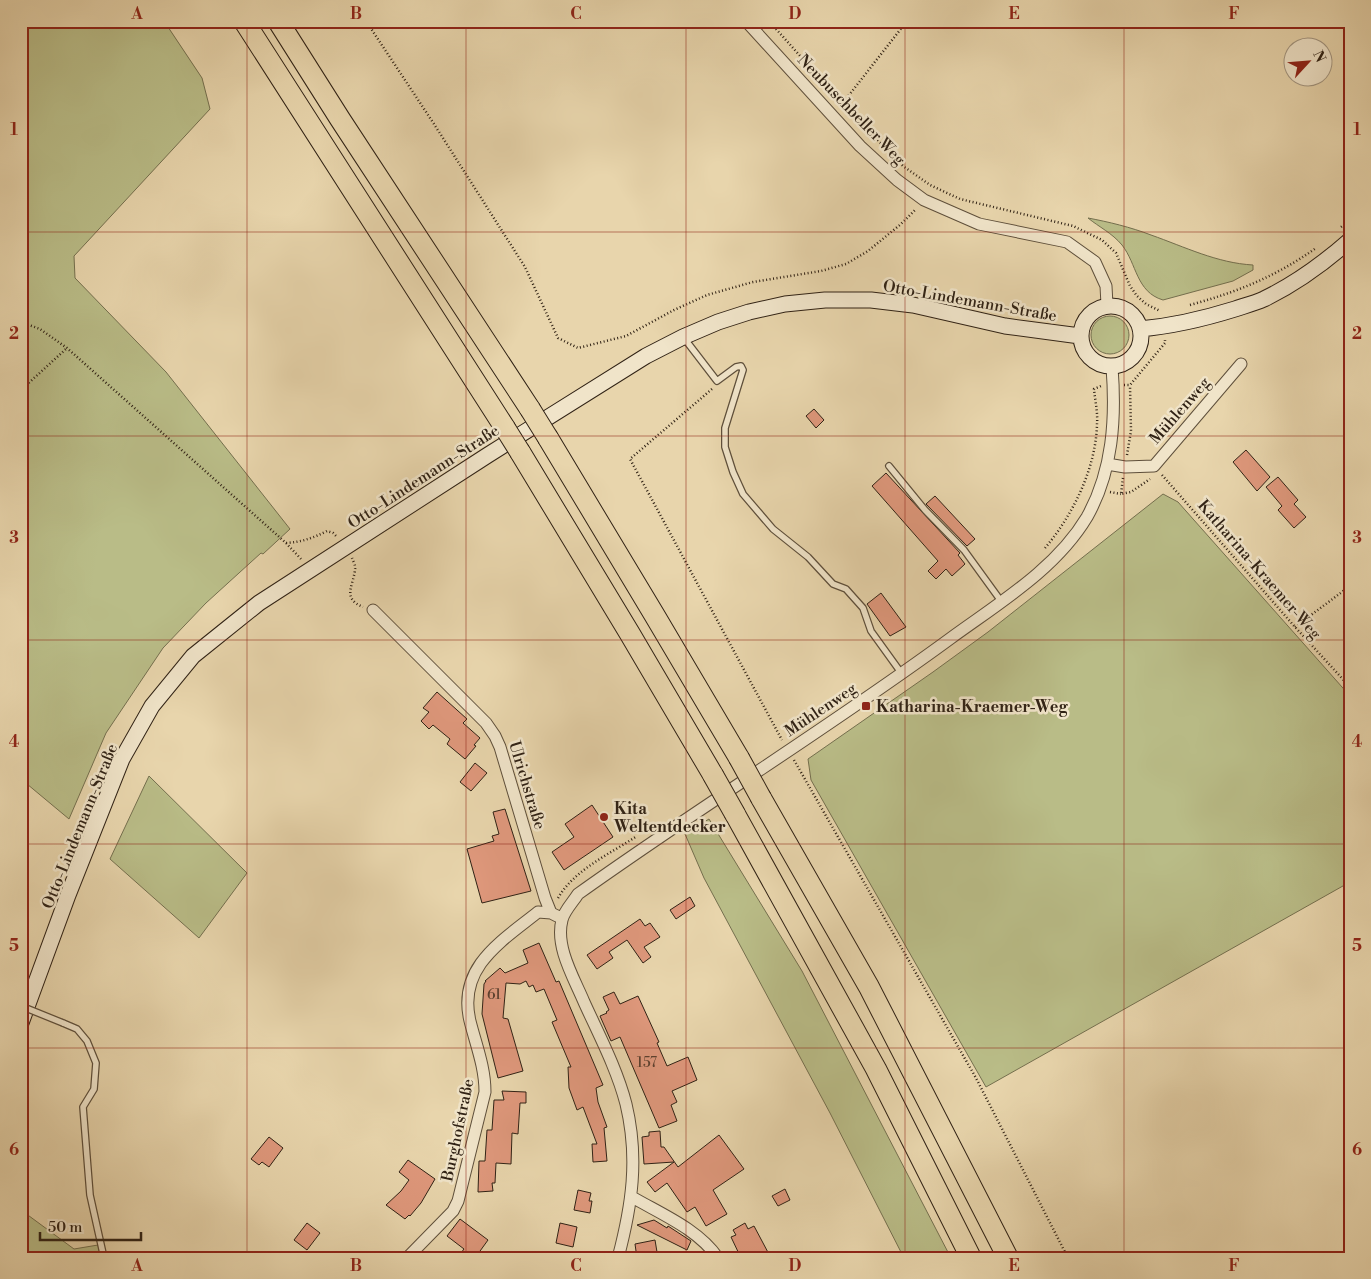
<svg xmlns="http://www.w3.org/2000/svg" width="1371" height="1279" viewBox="0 0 1371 1279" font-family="'Libre Bodoni',serif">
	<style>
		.green { fill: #b9bc87; stroke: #746f4e }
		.building { fill: #df987c; stroke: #302215 }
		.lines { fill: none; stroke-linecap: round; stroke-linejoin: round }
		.lane-casing { stroke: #5e4f3b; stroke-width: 8 }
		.street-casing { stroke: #5e4f3b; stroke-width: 13 }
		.secondary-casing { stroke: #302215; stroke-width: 17 }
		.highway-casing { stroke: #302215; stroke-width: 22 }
		.path { stroke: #302215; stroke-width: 2.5; stroke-dasharray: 1 2.5; stroke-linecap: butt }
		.lane { stroke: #f0e4c9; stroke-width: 5.5 }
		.street { stroke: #f0e4c9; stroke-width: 11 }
		.secondary { stroke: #f0e4c9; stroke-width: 15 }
		.highway { stroke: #e8d5ac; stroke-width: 20 }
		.lane-bridge-casing { stroke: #5e4f3b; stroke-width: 8; stroke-linecap: butt }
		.highway-bridge-casing { stroke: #302215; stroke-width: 22; stroke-linecap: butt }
		.lane-bridge { stroke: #f0e4c9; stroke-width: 5.5 }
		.highway-bridge { stroke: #e8d5ac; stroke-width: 20 }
		.grid { fill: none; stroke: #8f2418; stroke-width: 1; stroke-opacity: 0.55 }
		.poi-dot { fill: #8f2418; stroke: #f0e4c9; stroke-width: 2 }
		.labels { text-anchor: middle; stroke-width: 5; stroke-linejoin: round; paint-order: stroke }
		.number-label { font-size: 14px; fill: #5c402f }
		.street-label { font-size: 16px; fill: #302215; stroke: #f0e4c9 }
		.poi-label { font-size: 16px; font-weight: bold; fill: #302215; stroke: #f0e4c9; text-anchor: start }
		.neatline { fill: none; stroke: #8f2418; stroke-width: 2 }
		.grid-label { font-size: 16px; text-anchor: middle; font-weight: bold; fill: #8f2418 }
	</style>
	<rect width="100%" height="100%" fill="#e8d5ac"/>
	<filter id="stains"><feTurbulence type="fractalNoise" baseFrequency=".004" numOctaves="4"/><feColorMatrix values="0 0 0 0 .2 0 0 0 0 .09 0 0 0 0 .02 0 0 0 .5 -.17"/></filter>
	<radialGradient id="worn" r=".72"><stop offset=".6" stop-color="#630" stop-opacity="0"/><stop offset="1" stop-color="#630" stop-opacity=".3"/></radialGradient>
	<!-- green -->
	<path class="green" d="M 21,21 L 164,21 L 202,78 L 210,109 L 74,256 L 75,278 L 166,372 L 290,529 L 263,554 L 261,553 L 206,603 L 163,648 L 106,733 L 69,819 L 21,779 Z
		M 1088,218 C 1109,222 1130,227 1151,235 C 1185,247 1217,263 1253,265 L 1253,270 L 1233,281 L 1163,300 C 1136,292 1137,264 1122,245 C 1112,233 1099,227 1088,218 Z
		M1091 335a19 19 0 1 1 38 0a19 19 0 1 1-38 0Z
		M 1163,494 L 1178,502 L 1350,696 L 1350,882 L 986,1087 L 811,780 L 808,759 L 933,672 L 988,632 Z
		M 149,776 L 247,873 L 199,938 L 110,859 Z
		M 709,819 L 802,971 L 951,1258 L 904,1258 L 830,1113 L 704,878 L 685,834 Z
		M 21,1210 L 74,1249 L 98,1245 L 101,1258 L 21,1258 Z"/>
	<!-- building -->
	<path class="building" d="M 814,409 L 824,420 L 816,428 L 806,416 Z
		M 1246,450 L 1270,477 L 1257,491 L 1233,462 Z
		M 886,473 L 960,553 L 958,555 L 965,564 L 952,576 L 946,569 L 936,579 L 928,571 L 938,561 L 872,486 Z
		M 1278,477 L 1298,500 L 1294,504 L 1306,517 L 1294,528 L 1278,510 L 1282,506 L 1266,487 Z
		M 935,496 L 975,539 L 967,546 L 926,504 Z
		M 881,593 L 906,627 L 890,636 L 867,604 Z
		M 437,692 L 467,719 L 463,723 L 480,738 L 474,745 L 476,746 L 465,759 L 447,744 L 450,739 L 433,725 L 429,729 L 421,721 L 429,712 L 423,708 Z
		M 475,763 L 487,773 L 471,791 L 460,782 Z
		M 592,805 L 613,837 L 564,870 L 552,852 L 574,837 L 565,824 Z
		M 505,809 L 531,891 L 482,903 L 467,849 L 494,841 L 492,836 L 499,834 L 493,812 Z
		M 690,897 L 695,906 L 676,919 L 670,910 Z
		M 640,919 L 645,926 L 650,923 L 660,937 L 644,947 L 651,957 L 643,963 L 627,940 L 609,952 L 613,958 L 597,969 L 587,955 Z
		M 539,943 L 556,982 L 559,981 L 603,1085 L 596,1088 L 598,1102 L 607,1127 L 604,1128 L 607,1161 L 593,1162 L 592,1144 L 597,1144 L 583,1107 L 577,1110 L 569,1088 L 568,1067 L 571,1067 L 552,1022 L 557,1020 L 544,989 L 536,992 L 533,985 L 529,987 L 526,981 L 520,984 L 506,983 L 503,1018 L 508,1019 L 523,1071 L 498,1078 L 482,1014 L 484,984 L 486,981 L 485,981 L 500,968 L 505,973 L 528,963 L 523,950 Z
		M 614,992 L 620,1004 L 638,996 L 659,1042 L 657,1043 L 667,1066 L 688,1057 L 697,1080 L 672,1091 L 677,1102 L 671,1105 L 677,1121 L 659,1128 L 620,1037 L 611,1041 L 600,1016 L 607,1013 L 606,1012 L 609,1010 L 603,997 Z
		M 502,1091 L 526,1092 L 526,1103 L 520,1103 L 518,1134 L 512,1133 L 511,1164 L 496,1163 L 495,1183 L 492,1183 L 493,1191 L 478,1192 L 479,1161 L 485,1161 L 487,1130 L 492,1130 L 494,1100 L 504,1100 Z
		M 660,1131 L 661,1147 L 664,1147 L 678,1167 L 719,1135 L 744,1169 L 713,1190 L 727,1214 L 706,1226 L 695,1207 L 687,1212 L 667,1183 L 655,1192 L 647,1182 L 674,1162 L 644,1164 L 642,1137 L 649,1136 L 649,1132 Z
		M 269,1137 L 283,1148 L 269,1167 L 262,1162 L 259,1165 L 251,1159 Z
		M 408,1160 L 435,1179 L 421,1203 L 410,1216 L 409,1215 L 405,1219 L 386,1205 L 401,1191 L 409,1180 L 399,1172 Z
		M 785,1189 L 790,1200 L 778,1206 L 772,1196 Z
		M 578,1190 L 591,1193 L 589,1201 L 592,1201 L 590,1213 L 574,1210 Z
		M 460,1219 L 488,1240 L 475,1258 L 457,1258 L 464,1249 L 447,1236 Z
		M 654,1220 L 667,1228 L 668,1226 L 691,1241 L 687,1250 L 637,1225 Z
		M 307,1223 L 320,1233 L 307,1250 L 294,1240 Z
		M 560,1223 L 577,1227 L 573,1247 L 556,1243 Z
		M 745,1223 L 748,1229 L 754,1226 L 771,1258 L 741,1258 L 731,1237 L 736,1235 L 733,1230 Z
		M 655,1240 L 658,1258 L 637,1258 L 635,1244 Z"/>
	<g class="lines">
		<!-- lane casing -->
		<g class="lane-casing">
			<path id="lane" d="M 684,338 L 717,381 L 736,367 L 741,366 L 743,370 L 725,428 L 725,447 L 733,472 L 743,494 L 773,529 L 808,557 L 833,584 L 846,589 L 863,608 L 871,631 L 902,674
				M 889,466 L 925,510 L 964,550 L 1001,601
				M 63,1023 L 77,1029 L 87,1041 L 96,1063 L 94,1089 L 83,1107 L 90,1195 L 104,1258"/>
		</g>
		<!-- street casing -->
		<g class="street-casing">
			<path id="street" d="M 746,21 L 860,146 L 897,180 L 924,200 L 979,224 L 1067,242 L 1095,262 L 1106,286 L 1107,305
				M 1107,464 L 1125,467 L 1154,466 L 1241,364
				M 373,610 L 486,723 L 495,736 L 500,747 L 545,898 L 551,913 L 557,916
				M 632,1197 C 661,1214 698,1229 718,1258
				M 407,1258 L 453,1211 L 458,1201 L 485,1092 C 485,1067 476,1045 470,1021 C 457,967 502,941 538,912 L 551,913
				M 618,1258 C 632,1205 639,1158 626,1104 C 617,1069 599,1035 584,1002 C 574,978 555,947 562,920 C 564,911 573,902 578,894 C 701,806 830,727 951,638 C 999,603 1056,569 1087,517 C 1113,471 1116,418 1112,367"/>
		</g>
		<!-- secondary casing -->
		<g class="secondary-casing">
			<path id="secondary" d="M1081 336a30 30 0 1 1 60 0a30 30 0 1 1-60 0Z
				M 1140,329 C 1173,326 1203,319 1235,309 C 1244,306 1255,303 1264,299 C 1295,284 1324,263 1350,240
				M 21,1023 L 68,895 L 122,759 L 152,706 L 193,656 L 259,603 L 488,455 L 646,356 L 683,337 L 718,322 L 749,312 L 785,304 L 825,300 L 871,300 L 913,305 L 1005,326 L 1080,336"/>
		</g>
		<!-- highway casing -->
		<g class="highway-casing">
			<path id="highway" d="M 244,21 L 505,428
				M 278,21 L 340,119 L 530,409
				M 548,438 L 655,616 L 739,758
				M 520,452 L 630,634 L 713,775
				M 761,798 L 869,987 L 1008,1258
				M 735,814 L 876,1069 L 971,1258"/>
		</g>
		<!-- path -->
		<path class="path" d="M 366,21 L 434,124 L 525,267 L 558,338 L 578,348 L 626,336 L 674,310 L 707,295 L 753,282 L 821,271 L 846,264 L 868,251 L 901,224 L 916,209
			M 769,21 L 842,103 L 903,166 L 930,185 L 960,199 L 1073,226 L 1102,240 L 1116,253 L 1130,286 L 1137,296 L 1146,304 L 1160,311
			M 842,104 L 907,21
			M 1341,227 L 1350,220
			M 1190,305 C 1237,292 1275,277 1316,248
			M 21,322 L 40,329 L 67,348 L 286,543 L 301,559
			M 1124,385 L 1130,385 L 1165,343 L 1165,340
			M 712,389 L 630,459 L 782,740
			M 21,390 L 67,348
			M 1127,455 L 1131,431 L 1130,386
			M 1162,475 L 1295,627 L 1350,687
			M 1123,478 L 1121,494 L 1131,492 L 1150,479
			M 1110,492 L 1121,494
			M 286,543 C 302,542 313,538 327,531 L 333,533 L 337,537
			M 1045,548 C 1073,515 1096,468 1097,424 C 1098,413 1095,400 1094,389 L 1101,386
			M 352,558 C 353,561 356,566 355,569 C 354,585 341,598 363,607
			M 1295,627 L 1350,586
			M 794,760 L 976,1078 L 1068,1258
			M 558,898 C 575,869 610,854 637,836"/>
		<!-- lane -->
		<use href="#lane" class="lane"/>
		<!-- street -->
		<use href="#street" class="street"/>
		<!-- secondary -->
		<use href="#secondary" class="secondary"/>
		<!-- highway -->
		<use href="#highway" class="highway"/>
		<!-- lane-bridge casing -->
		<g class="lane-bridge-casing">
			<path id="lane-bridge" d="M 21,1006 L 63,1023"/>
		</g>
		<!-- highway-bridge casing -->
		<g class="highway-bridge-casing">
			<path id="highway-bridge" d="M 530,409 L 548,438
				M 505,428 L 520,452
				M 739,758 L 761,798
				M 713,775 L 735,814"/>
		</g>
		<!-- lane-bridge -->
		<use href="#lane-bridge" class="lane-bridge"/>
		<!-- highway-bridge -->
		<use href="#highway-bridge" class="highway-bridge"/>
	</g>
	<!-- grid -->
	<path class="grid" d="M 247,21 L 247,1258M 466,21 L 466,1258M 686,21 L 686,1258M 905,21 L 905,1258M 1124,21 L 1124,1258M 21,232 L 1350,232M 21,436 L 1350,436M 21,640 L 1350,640M 21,844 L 1350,844M 21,1048 L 1350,1048"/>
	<!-- markers -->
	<g class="poi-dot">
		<rect x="861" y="701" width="10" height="10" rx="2.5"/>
		<circle cx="604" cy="817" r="5"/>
	</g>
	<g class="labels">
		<!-- number labels -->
		<g class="number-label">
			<text x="494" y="999">61</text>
			<text x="647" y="1067">157</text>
		</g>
		<!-- street labels -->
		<g class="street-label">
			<text transform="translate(852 109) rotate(46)" y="6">Neubuschbeller Weg</text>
			<text transform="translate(970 300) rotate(10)" y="6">Otto-Lindemann-Straße</text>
			<text transform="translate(1179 410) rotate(-49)" y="6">Mühlenweg</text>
			<text transform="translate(423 476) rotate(-33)" y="6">Otto-Lindemann-Straße</text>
			<text transform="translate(1260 569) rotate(49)" y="6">Katharina-Kraemer-Weg</text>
			<text transform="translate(820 709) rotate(-34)" y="6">Mühlenweg</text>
			<text transform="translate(528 785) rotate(73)" y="6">Ulrichstraße</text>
			<text transform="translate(79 826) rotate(-68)" y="6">Otto-Lindemann-Straße</text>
			<text transform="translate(457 1130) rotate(-78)" y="6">Burghofstraße</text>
		</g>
		<!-- poi labels -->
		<g class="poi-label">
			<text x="876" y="712">Katharina-Kraemer-Weg</text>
			<text x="614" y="814">Kita<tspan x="614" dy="18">Weltentdecker</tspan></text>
		</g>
	</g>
	<!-- margin -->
	<rect width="1371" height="1279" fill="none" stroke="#e8d5ac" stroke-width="55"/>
	<!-- north arrow -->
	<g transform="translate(1308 62) rotate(64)"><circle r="24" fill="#f0e4c9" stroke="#a39681"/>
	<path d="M0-4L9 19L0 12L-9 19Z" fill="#8f2418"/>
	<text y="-8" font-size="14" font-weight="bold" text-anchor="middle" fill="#302215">N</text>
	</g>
	<!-- scale -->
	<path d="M40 1232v8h101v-8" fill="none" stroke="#302215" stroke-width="2.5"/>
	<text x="48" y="1232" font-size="15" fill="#302215" stroke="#f0e4c9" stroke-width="4" paint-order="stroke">50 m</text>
	<rect x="28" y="28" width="1316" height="1224" class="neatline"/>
	<g class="grid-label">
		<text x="137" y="19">A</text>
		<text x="356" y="19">B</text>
		<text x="576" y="19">C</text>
		<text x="795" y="19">D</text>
		<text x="1014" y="19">E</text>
		<text x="1234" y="19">F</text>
		<text x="14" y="135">1</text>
		<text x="1357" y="135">1</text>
		<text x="14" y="339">2</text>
		<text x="1357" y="339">2</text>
		<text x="14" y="543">3</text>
		<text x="1357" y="543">3</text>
		<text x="14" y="747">4</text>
		<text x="1357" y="747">4</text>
		<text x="14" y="951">5</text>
		<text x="1357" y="951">5</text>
		<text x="14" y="1155">6</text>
		<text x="1357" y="1155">6</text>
		<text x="137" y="1271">A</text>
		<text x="356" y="1271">B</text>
		<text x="576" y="1271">C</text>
		<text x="795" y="1271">D</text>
		<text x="1014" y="1271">E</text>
		<text x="1234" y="1271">F</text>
	</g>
	<rect width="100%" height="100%" filter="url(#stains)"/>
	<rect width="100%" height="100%" fill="url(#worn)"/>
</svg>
